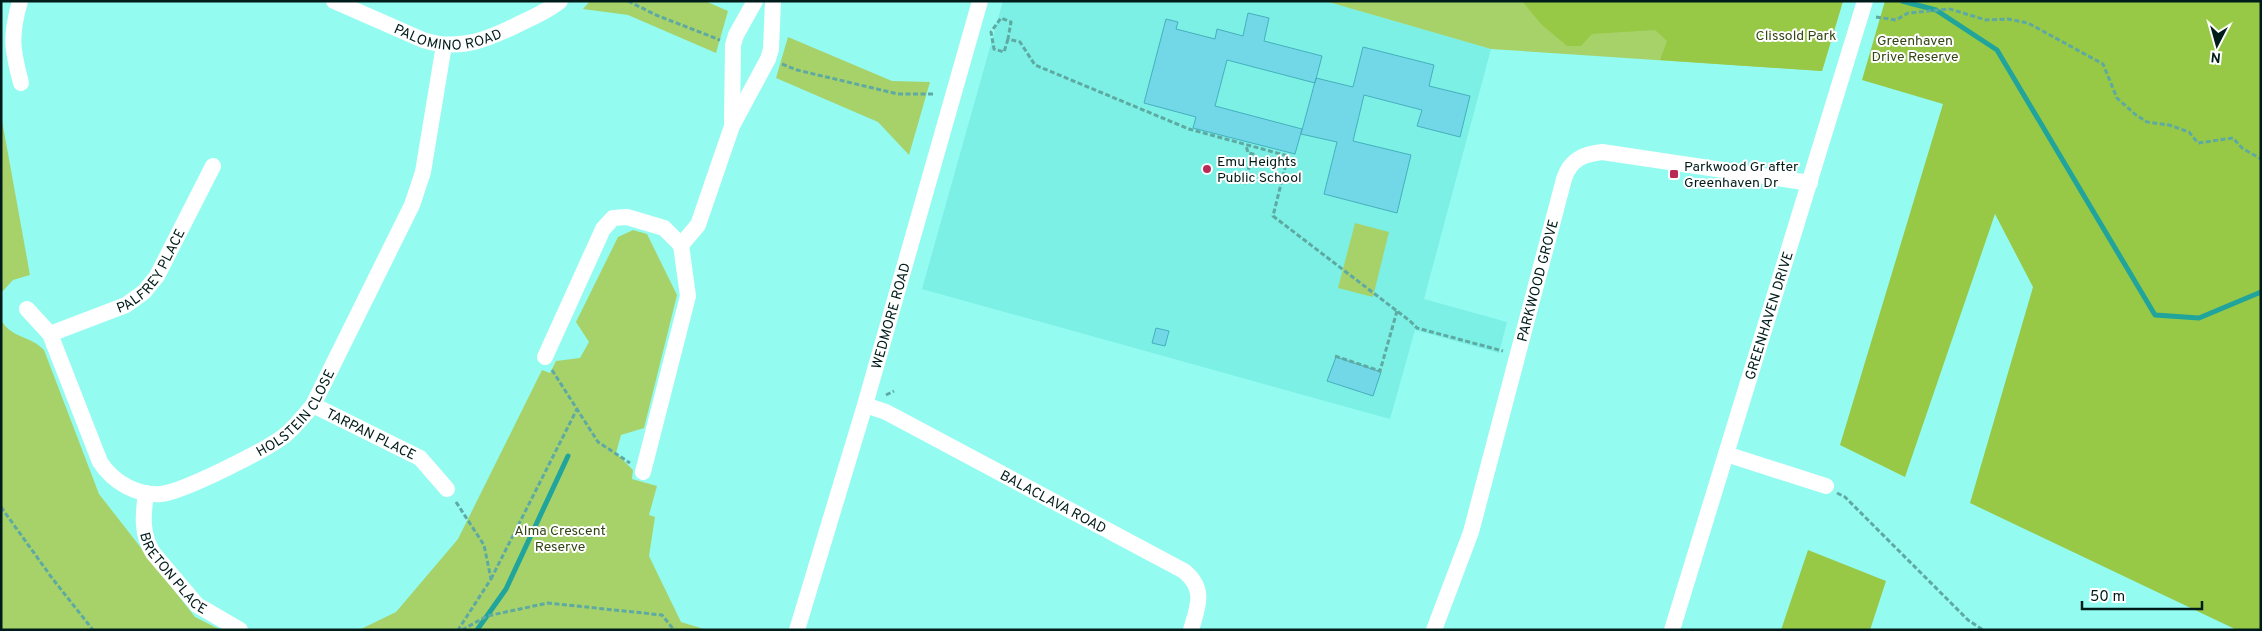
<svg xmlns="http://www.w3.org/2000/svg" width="2262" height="631" viewBox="0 0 2262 631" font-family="Overpass,sans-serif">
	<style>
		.built { fill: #7cf0e5 }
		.green { fill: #a7d26a }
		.forest { fill: #97c946 }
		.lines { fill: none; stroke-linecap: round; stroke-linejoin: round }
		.stream { stroke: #20a49b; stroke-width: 5 }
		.building { fill: #72d8e7; stroke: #45afbd }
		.path { stroke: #5eaaa3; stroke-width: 3; stroke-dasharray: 5 2.5; stroke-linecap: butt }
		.minor { stroke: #fff; stroke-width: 16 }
		.poi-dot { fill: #ba2a57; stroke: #fff; stroke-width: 2 }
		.labels { text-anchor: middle; stroke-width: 4; stroke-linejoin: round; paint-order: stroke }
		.street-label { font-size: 14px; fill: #001c1a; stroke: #fff }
		.park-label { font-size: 14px; fill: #334613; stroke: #fff }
		.poi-label { font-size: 14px; fill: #001c1a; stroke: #fff; text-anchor: start }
	</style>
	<rect width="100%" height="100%" fill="#94fbf1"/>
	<!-- built -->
	<path class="built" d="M 1003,1 L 1325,1 L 1491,49 L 1424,299 L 1507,322 L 1499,353 L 1415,330 L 1390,419 L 922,289 Z"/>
	<!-- green -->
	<path class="green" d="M 590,1 L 705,1 L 728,11 L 716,53 L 628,15 L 583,9 Z
		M 1325,1 L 1843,1 L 1822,71 L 1491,49 Z
		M 788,37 L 892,81 L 930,82 L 909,155 L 878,122 L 776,78 Z
		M 1,115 L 30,275 L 13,280 L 1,293 Z
		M 1355,223 L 1389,232 L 1373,297 L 1338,288 Z
		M 633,230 L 647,234 L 677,295 L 644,428 L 621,435 L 616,453 L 633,470 L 632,479 L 657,486 L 649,515 L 655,517 L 649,556 L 681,622 L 707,630 L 359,630 L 396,612 L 458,539 L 542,370 L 550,373 L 556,361 L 580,358 L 589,342 L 576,322 L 618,237 Z
		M 1,320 C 12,339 30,335 44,350 L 99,494 L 195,617 L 221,630 L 1,630 Z"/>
	<!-- forest -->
	<path class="forest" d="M 1522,1 L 1843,1 L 1822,71 L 1660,60 L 1667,41 L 1655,30 L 1592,34 L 1581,46 L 1567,46 L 1541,24 Z
		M 1885,1 L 2261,1 L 2261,630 L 2237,630 L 1970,503 L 2033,287 L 1995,214 L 1905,477 L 1840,445 L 1943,104 L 1862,80 Z
		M 1808,550 L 1886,581 L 1870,630 L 1781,630 Z"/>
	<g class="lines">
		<!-- stream -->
		<path class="stream" d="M 1902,1 L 1936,10 L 1997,50 L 2155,315 L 2199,318 L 2261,292
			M 477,630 L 506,589 L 568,456"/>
	</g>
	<!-- building -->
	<path class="building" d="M 1248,13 L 1269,18 L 1264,41 L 1322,56 L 1315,83 L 1227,60 L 1215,106 L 1302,129 L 1295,154 L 1193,128 L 1196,117 L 1144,103 L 1166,19 L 1178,22 L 1176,29 L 1215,39 L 1217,29 L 1243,36 Z
		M 1363,47 L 1434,65 L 1429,86 L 1470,96 L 1460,137 L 1417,126 L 1422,110 L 1364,95 L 1353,141 L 1411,155 L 1397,213 L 1324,194 L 1337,142 L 1301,134 L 1316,78 L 1353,87 Z
		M 1156,328 L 1169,331 L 1165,346 L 1152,343 Z
		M 1336,357 L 1381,372 L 1373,396 L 1327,381 Z"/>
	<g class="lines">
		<!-- path -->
		<path class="path" d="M 628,1 L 656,15 L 720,40
			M 1876,17 L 1896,20 L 1908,13 L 1950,9 L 1986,20 L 2008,19 L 2028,23 L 2103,64 L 2117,98 L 2136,115 L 2147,122 L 2169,125 L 2189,132 L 2198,143 L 2233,138 L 2242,148 L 2261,159
			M 1008,39 L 1004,52 L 994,49 L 991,32 L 1001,18 L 1011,22 L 1008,39 L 1020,42 L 1035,65 L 1189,129 L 1288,156 L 1273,216 L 1410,321 L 1417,328 L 1503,351
			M 782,64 L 797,70 L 898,94 L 935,94
			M 1244,184 L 1253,154 L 1248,153 L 1246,145
			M 1335,356 L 1380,371 L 1397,311
			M 552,370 L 598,442 L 630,463
			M 886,395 L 894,391
			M 1837,493 L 1845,497 L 1968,620 L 1983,630
			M 456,502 L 484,545 L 491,579 L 458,630
			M 1,507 L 52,578 L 93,630
			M 491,579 L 577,409
			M 462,630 L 487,616 L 548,603 L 662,615 L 674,630"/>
		<!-- minor -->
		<g class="minor">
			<path d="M 20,1 C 10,36 12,49 21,83"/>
			<path id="s1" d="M 334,1 L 423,40 C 460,52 489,39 523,22 C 536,16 549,10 560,1"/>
			<path d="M 732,123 L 733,45 L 736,35 L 755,1"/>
			<path d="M 681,245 L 698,225 L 732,126 L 768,59 L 771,49 L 773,1"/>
			<path id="s2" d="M 27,309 L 50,334 L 100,462 C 113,482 137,496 161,494 C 183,492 266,450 284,436 C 295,427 304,416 313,405 L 412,205 L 423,172 L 444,45"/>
			<path id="s3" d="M 50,334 L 126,305 L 144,292 L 157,276 L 213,166"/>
			<path d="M 545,357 L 603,229 L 613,218 L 627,217 L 664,228 L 681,245"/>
			<path id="s4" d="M 313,405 L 420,458 L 447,489"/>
			<path id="s5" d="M 865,405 L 886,412 L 1184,571 C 1206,589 1198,606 1191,630"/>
			<path d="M 1726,454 L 1826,486"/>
			<path d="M 643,472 L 688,296 L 681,245"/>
			<path id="s6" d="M 146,493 C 143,515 141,534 153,553 L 197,605 L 240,630"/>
			<path id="s7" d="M 797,630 L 865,405 L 980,1"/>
			<path id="s8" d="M 1434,630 L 1471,532 L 1564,179 C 1570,160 1583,154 1602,152 L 1810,183"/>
			<path id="s9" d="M 1672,630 L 1865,1"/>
		</g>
	</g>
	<!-- markers -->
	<g class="poi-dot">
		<circle cx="1207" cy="169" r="5"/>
		<rect x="1669" y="169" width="10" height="10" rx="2.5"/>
	</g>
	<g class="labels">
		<!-- street labels -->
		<g class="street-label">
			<text dy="5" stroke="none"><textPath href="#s1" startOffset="122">PALOMINO ROAD</textPath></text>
			<text dy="5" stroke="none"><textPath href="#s3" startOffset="124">PALFREY PLACE</textPath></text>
			<text dy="5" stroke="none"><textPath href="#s8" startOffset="365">PARKWOOD GROVE</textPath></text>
			<text dy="5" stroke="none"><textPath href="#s7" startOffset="328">WEDMORE ROAD</textPath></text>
			<text dy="5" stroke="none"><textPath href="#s9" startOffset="329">GREENHAVEN DRIVE</textPath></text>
			<text dy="5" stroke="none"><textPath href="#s2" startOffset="405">HOLSTEIN CLOSE</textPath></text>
			<text dy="5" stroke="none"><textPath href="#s4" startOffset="65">TARPAN PLACE</textPath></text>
			<text dy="5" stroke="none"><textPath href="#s5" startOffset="212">BALACLAVA ROAD</textPath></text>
			<text dy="5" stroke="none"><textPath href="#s6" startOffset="90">BRETON PLACE</textPath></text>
		</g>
		<!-- park labels -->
		<g class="park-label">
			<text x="1796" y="40">Clissold Park</text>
			<text x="1915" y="45">Greenhaven<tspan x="1915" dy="16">Drive Reserve</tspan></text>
			<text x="560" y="535">Alma Crescent<tspan x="560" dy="16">Reserve</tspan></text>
		</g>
		<!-- poi labels -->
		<g class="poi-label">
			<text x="1217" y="166">Emu Heights<tspan x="1217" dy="16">Public School</tspan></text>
			<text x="1684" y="171">Parkwood Gr after<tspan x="1684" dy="16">Greenhaven Dr</tspan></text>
		</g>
	</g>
	<!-- border -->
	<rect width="2262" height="631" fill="none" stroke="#001c1a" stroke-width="5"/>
	<!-- north arrow -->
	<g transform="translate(2217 45) rotate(186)" stroke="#ffffff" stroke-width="4" paint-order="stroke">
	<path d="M0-4L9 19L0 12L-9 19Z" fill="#001c1a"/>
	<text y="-8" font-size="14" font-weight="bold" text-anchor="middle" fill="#001c1a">N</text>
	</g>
	<!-- scale -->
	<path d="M2082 601v8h120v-8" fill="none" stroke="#001c1a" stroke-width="2.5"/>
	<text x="2090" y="601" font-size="15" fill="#001c1a" stroke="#ffffff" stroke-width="4" paint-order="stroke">50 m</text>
</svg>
